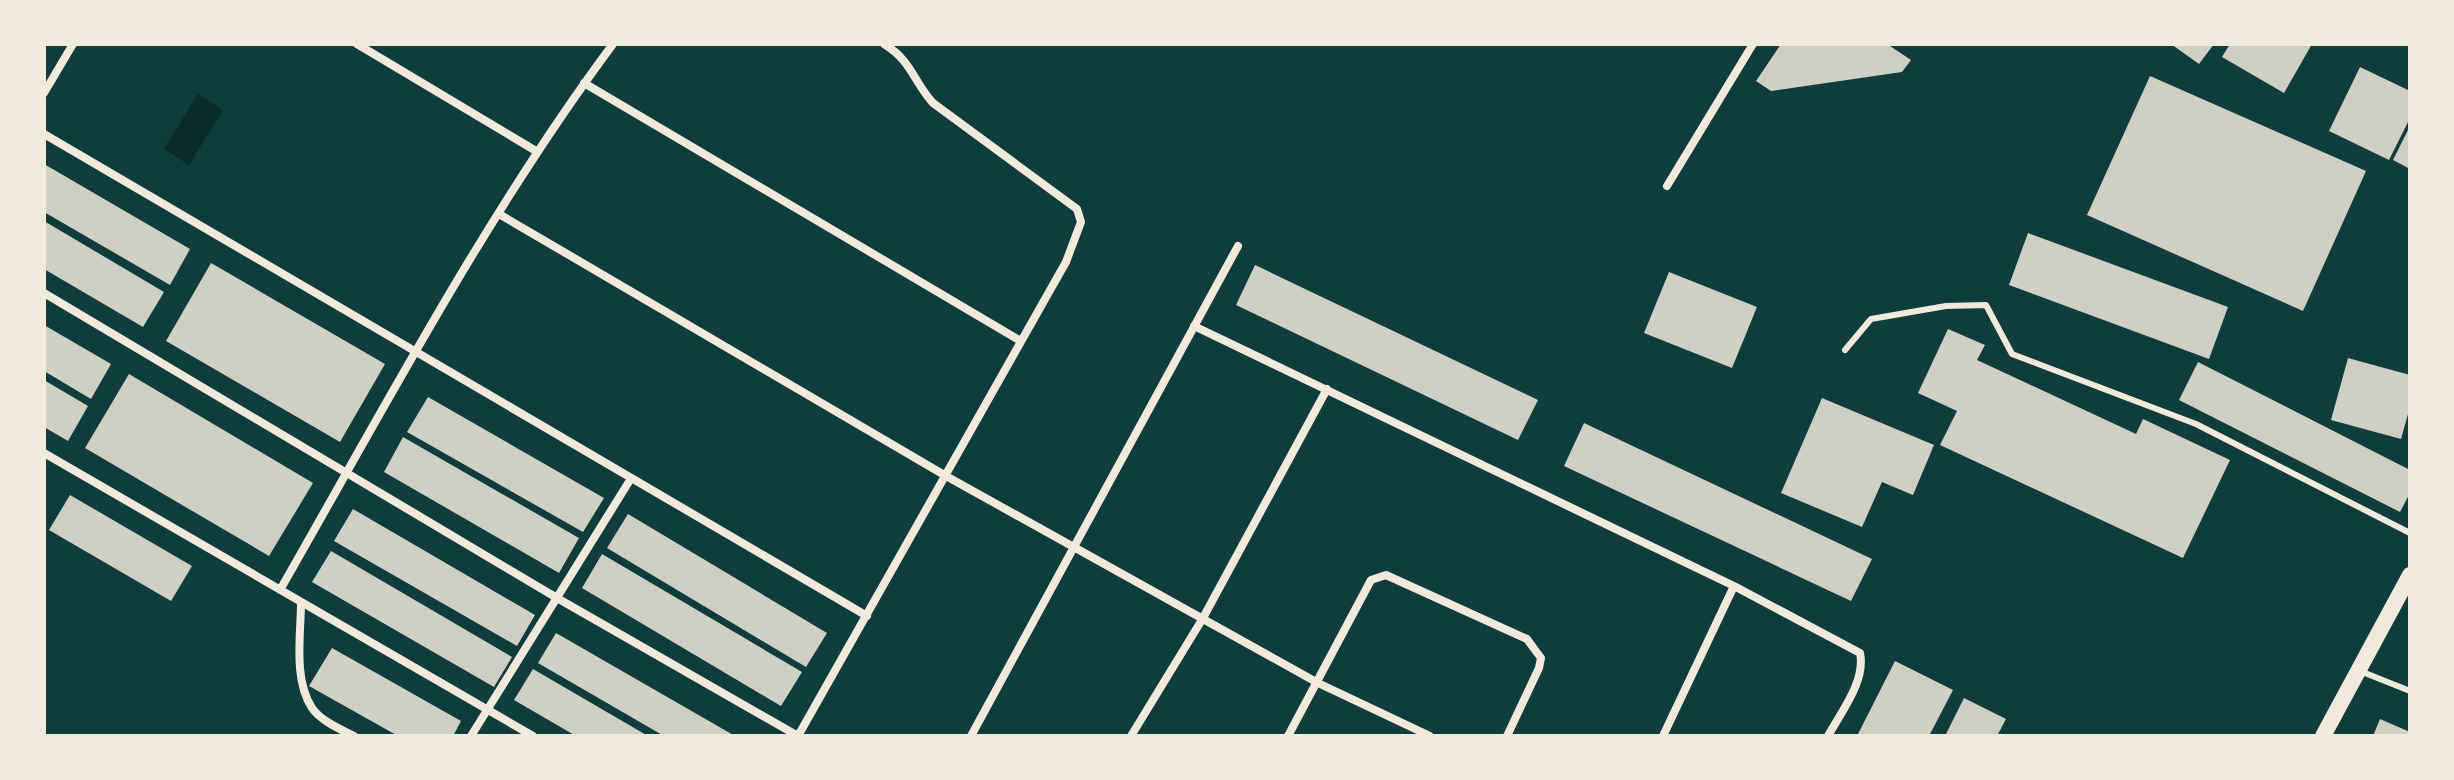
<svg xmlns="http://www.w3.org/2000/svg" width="2454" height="780" viewBox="0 0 2454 780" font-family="Raleway,sans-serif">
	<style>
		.water { fill: #0a2a2b }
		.building { fill: #cfcfc3 }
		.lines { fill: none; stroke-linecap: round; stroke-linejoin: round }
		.service { stroke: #f1e9da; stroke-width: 6 }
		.minor { stroke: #f1e9da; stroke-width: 8 }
		.secondary { stroke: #f1e9da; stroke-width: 16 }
	</style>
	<rect width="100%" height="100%" fill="#0f3d3e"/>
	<!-- water -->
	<path class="water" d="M 198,94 L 223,110 L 189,165 L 164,149 Z"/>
	<!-- building -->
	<path class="building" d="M 1781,44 L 1887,44 L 1911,60 L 1902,72 L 1771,91 L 1756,81 Z
		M 2171,44 L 2214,44 L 2199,64 Z
		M 2230,44 L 2312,44 L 2284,93 L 2222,57 Z
		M 2360,67 L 2410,91 L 2410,118 L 2389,160 L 2329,131 Z
		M 2150,76 L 2366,171 L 2303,311 L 2087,215 Z
		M 2410,126 L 2410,169 L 2393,160 Z
		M 44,164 L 190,249 L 170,285 L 44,212 Z
		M 44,221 L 164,292 L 143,327 L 44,269 Z
		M 2028,233 L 2228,307 L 2209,359 L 2009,285 Z
		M 211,263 L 385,364 L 340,442 L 166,341 Z
		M 1255,265 L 1538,400 L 1518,440 L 1236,305 Z
		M 1669,272 L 1757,307 L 1732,368 L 1644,333 Z
		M 44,325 L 111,364 L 91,399 L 44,371 Z
		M 1948,329 L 1985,345 L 1977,360 L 2136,434 L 2143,419 L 2230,460 L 2183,558 L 1940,445 L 1957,411 L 1918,393 Z
		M 2348,358 L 2410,375 L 2410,407 L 2401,439 L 2331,420 Z
		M 2198,362 L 2410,470 L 2410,493 L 2400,512 L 2179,400 Z
		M 129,374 L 313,483 L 269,556 L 85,448 Z
		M 44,380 L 88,406 L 68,441 L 44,427 Z
		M 428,397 L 604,498 L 583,532 L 407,432 Z
		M 1822,398 L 1934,445 L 1913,495 L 1882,482 L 1862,527 L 1781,493 Z
		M 1584,423 L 1872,559 L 1851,601 L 1564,466 Z
		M 403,437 L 579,538 L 559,573 L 384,472 Z
		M 70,495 L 192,566 L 171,601 L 49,530 Z
		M 353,509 L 535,615 L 517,646 L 334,541 Z
		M 628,514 L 827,633 L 806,667 L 607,548 Z
		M 331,551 L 512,657 L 494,687 L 312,582 Z
		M 602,554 L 802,672 L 781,706 L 582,588 Z
		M 556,633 L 735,736 L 664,736 L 538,663 Z
		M 332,648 L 461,721 L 453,736 L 398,736 L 309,686 Z
		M 1895,661 L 1953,690 L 1929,736 L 1857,736 Z
		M 533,669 L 648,736 L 576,736 L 514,700 Z
		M 1964,698 L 2006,719 L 1997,736 L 1945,736 Z
		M 2380,719 L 2410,732 L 2410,736 L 2373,736 Z"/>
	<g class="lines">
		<!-- service -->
		<path class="service" d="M 1845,350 L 1871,319 L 1946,306 L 1986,305 L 2012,354 L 2196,424 L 2410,533
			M 2360,671 L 2410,691"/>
		<!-- minor -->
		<path class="minor" d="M 357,44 L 536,151
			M 584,83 L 1019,340
			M 44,93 L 73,44
			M 44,134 L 867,616
			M 1667,186 L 1753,44
			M 499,214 L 946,476 L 1318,683 L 1430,736
			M 44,293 L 557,598 L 798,736
			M 1194,326 L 1734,586 L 1860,653 C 1866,681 1841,712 1828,736
			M 44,453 L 533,736
			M 280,590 C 386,405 486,215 613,44
			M 301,602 C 301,634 293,679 312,708 C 321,721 340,729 354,736
			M 471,736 L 630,480
			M 798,736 L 1066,262 L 1081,222 L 1077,209 L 933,103 C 913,81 912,61 884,44
			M 971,736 L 1238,246
			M 1131,736 L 1203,618 L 1327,389
			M 1288,736 L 1371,580 L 1386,575 L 1527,639 L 1541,658 L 1539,668 L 1507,736
			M 1663,736 L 1734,586"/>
		<!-- secondary -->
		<path class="secondary" d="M 2323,736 L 2410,575"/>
	</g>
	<!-- border -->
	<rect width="2454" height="780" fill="none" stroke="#f1e9da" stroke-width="92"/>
</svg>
